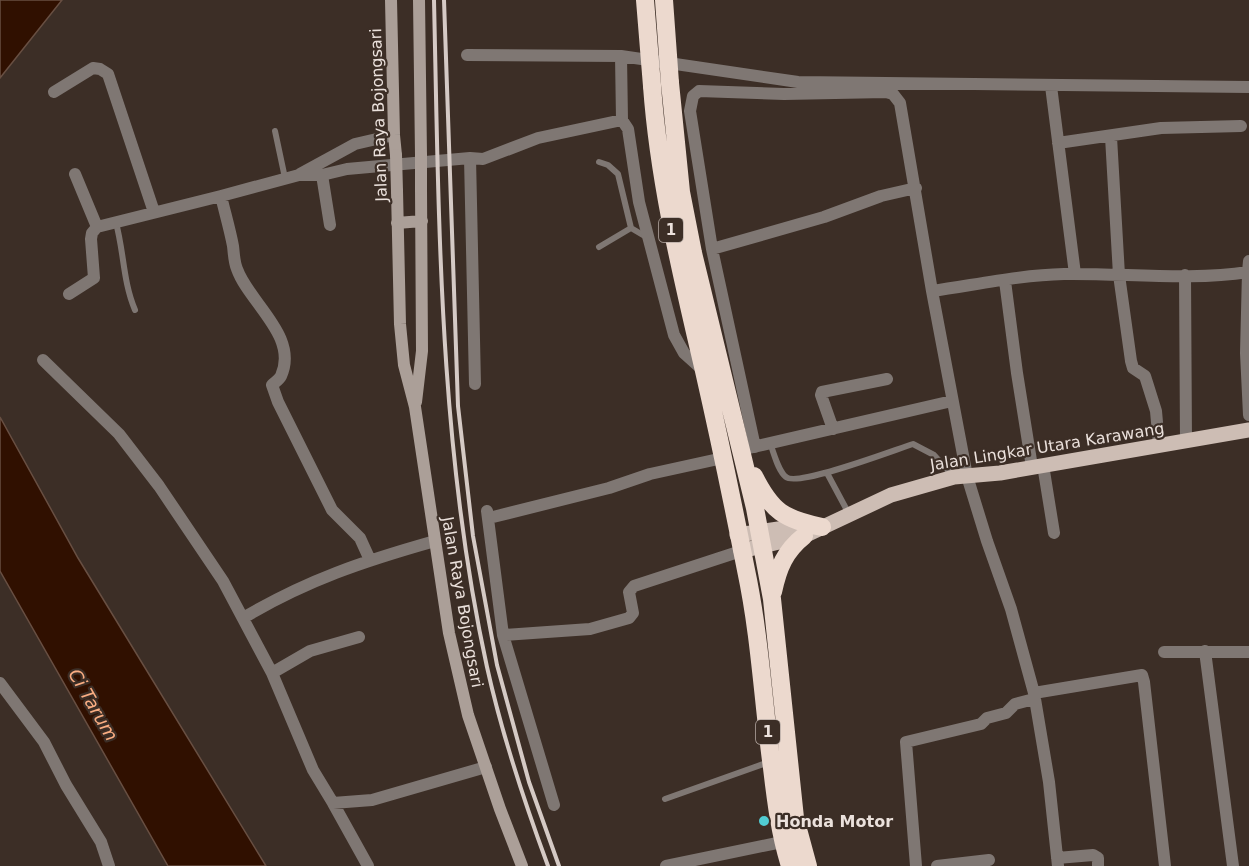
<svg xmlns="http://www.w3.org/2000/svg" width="1249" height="866" viewBox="0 0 1249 866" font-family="'DejaVu Sans',sans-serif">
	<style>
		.water { fill: #301000; stroke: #684f42; stroke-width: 1.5 }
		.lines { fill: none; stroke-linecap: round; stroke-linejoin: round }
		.lane { stroke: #7f7773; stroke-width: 6 }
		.street { stroke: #7f7773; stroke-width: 12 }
		.secondary { stroke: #ab9f98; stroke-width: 12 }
		.primary { stroke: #cdbdb4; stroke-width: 15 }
		.highway { stroke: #ecd9ce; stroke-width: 18 }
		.rail { stroke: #d5cac5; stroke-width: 4 }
		.secondary-bridge { stroke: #ab9f98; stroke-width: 12 }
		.highway-bridge { stroke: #ecd9ce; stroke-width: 18 }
		.poi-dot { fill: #51ccd3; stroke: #3c2e26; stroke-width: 2 }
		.labels { text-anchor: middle; stroke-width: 4.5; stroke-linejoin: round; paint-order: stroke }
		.shield { fill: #3c2e26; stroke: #b6aba5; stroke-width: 1.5 }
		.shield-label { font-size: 15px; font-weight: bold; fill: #ebe1dc }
		.street-label { font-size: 16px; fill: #ebe1dc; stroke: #3c2e26 }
		.poi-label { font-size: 16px; font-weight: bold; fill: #ebe1dc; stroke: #3c2e26; text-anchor: start }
		.water-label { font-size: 18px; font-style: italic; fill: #faad82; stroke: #3c2e26 }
	</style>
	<rect width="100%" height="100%" fill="#3c2e26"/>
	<!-- water -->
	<path class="water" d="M 0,0 L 62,0 L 0,78 Z
		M 0,417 L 78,558 L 266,866 L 168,866 L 0,571 Z"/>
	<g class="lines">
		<!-- lane -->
		<path class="lane" d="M 275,131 L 285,178
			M 599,162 L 608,165 L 618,174 L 631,228
			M 116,223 C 124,252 123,282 135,310
			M 599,247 L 631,228 L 648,238
			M 770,443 C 774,453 778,471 786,477 C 798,487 894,450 913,444 L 934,455 L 954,477
			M 827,473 L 849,514
			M 665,799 L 769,762"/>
		<!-- street -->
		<path class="street" d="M 467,55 L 621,56 L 798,82 L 1249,87
			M 621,56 L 622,120
			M 1051,86 L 1075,274
			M 54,92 L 93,68 L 100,69 L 108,74 L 154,212
			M 1111,137 L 1119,275 L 1131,361 L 1133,368 L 1145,376 L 1156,411 L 1159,445
			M 1058,143 L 1161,128 L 1241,126
			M 470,158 L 475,384
			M 75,174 L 97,227
			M 300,174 L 355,144 L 394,135
			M 322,175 L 330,225
			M 221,196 C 225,213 230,230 233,246 C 234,254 234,262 237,269 C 249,303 299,336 281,376 C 279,380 275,382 272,385 L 278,402 L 332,510 L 360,538 L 370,560
			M 712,249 L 824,217 L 881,196 L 916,188
			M 1248,272 L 1246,353 L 1249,415
			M 1185,275 L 1186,442
			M 1005,281 L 1017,373 L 1032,467
			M 932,291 C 975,285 1020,275 1064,274 C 1123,273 1191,281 1248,272 L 1249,261
			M 69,294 L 94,278 L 91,239 L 92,233 L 97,227 L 221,196 L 299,175 L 322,175 L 347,169 L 470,158 L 483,159 L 538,138 L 622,120 L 628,129 L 639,202 L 674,335 L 684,353 L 704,371
			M 43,360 L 119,434 L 159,486 L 223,581 L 272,673 L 313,770 L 333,803 L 372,800 L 486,767
			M 833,429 L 821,395 L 822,392 L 887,379
			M 755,447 L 712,249 L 690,111 L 693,96 L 699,91 L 784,94 L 886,92 L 893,94 L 900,103 L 932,291 L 967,476 L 987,541 L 1011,609 L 1034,693 L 1049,782 L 1058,866
			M 749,448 L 952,401
			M 1043,465 L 1054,533
			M 487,511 L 503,635 L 554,805
			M 489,518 L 609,488 L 650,474 L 723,458
			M 243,618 C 307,580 364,561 435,541
			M 503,635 L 590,629 L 629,618 L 633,613 L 629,592 L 634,586 L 741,551
			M 1205,651 L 1233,866
			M 1164,652 L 1249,652
			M 272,673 L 310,651 L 359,637
			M 0,683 L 44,742 L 66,785 L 101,842 L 109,866
			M 1034,693 L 1142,675 L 1144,682 L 1165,866
			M 333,803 L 368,866
			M 1057,858 L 1093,855 L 1098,858 L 1098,866
			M 666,866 L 782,842
			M 916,866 L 906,742 L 981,724 L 987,718 L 1006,713 L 1015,704 L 1034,699
			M 937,866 L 989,860"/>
		<!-- secondary -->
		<path class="secondary" d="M 391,0 L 394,135 L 396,155
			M 419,0 L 421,155
			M 397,191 L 400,324 L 404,365 L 415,407 L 449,633 L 468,715 L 500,809 L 522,866
			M 397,223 L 422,221
			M 416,402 L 422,351 L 421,189"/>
		<!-- primary -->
		<path class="primary" d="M 737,535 L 792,527 L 810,527
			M 741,551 L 804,536 L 891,495 L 954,477 L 1000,473 L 1249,430"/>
		<!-- highway -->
		<path class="highway" d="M 670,83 L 681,192 L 693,253 L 755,508 L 772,599 L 795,818 L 808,866
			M 652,86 C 659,183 682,276 704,371 C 719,437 733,504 746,570 C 760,636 763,702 772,768 C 776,802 780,834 790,866
			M 754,476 C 772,512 784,519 822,527
			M 773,592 C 778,568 785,551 804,536"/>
		<!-- rail -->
		<path class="rail" d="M 434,0 C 439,223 439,448 487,667 C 502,735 524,801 548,866
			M 444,0 L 458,406 L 473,536 L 497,665 L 529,782 L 559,866"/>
		<!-- secondary-bridge -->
		<path class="secondary-bridge" d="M 396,155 L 397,191
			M 421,155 L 421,189"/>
		<!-- highway-bridge -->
		<path class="highway-bridge" d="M 645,0 L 652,86
			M 664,0 L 670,83"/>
	</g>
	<!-- markers -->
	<circle class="poi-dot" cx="764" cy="821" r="6"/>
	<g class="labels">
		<!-- shield labels -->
		<g class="shield">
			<rect x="659" y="218" width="24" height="24" rx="4.5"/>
			<rect x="756" y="720" width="24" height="24" rx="4.5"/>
		</g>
		<g class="shield-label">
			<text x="671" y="235">1</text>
			<text x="768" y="737">1</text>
		</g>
		<!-- street labels -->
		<g class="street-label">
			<text transform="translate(378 115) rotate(-92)" y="6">Jalan Raya Bojongsari</text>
			<text transform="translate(1047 446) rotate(-9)" y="6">Jalan Lingkar Utara Karawang</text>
			<text transform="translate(463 602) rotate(80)" y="6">Jalan Raya Bojongsari</text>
		</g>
		<!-- poi labels -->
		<g class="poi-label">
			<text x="776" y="827">Honda Motor</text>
		</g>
		<!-- water labels -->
		<g class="water-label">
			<text transform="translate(93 705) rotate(60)" y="6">Ci Tarum</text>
		</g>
	</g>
</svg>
